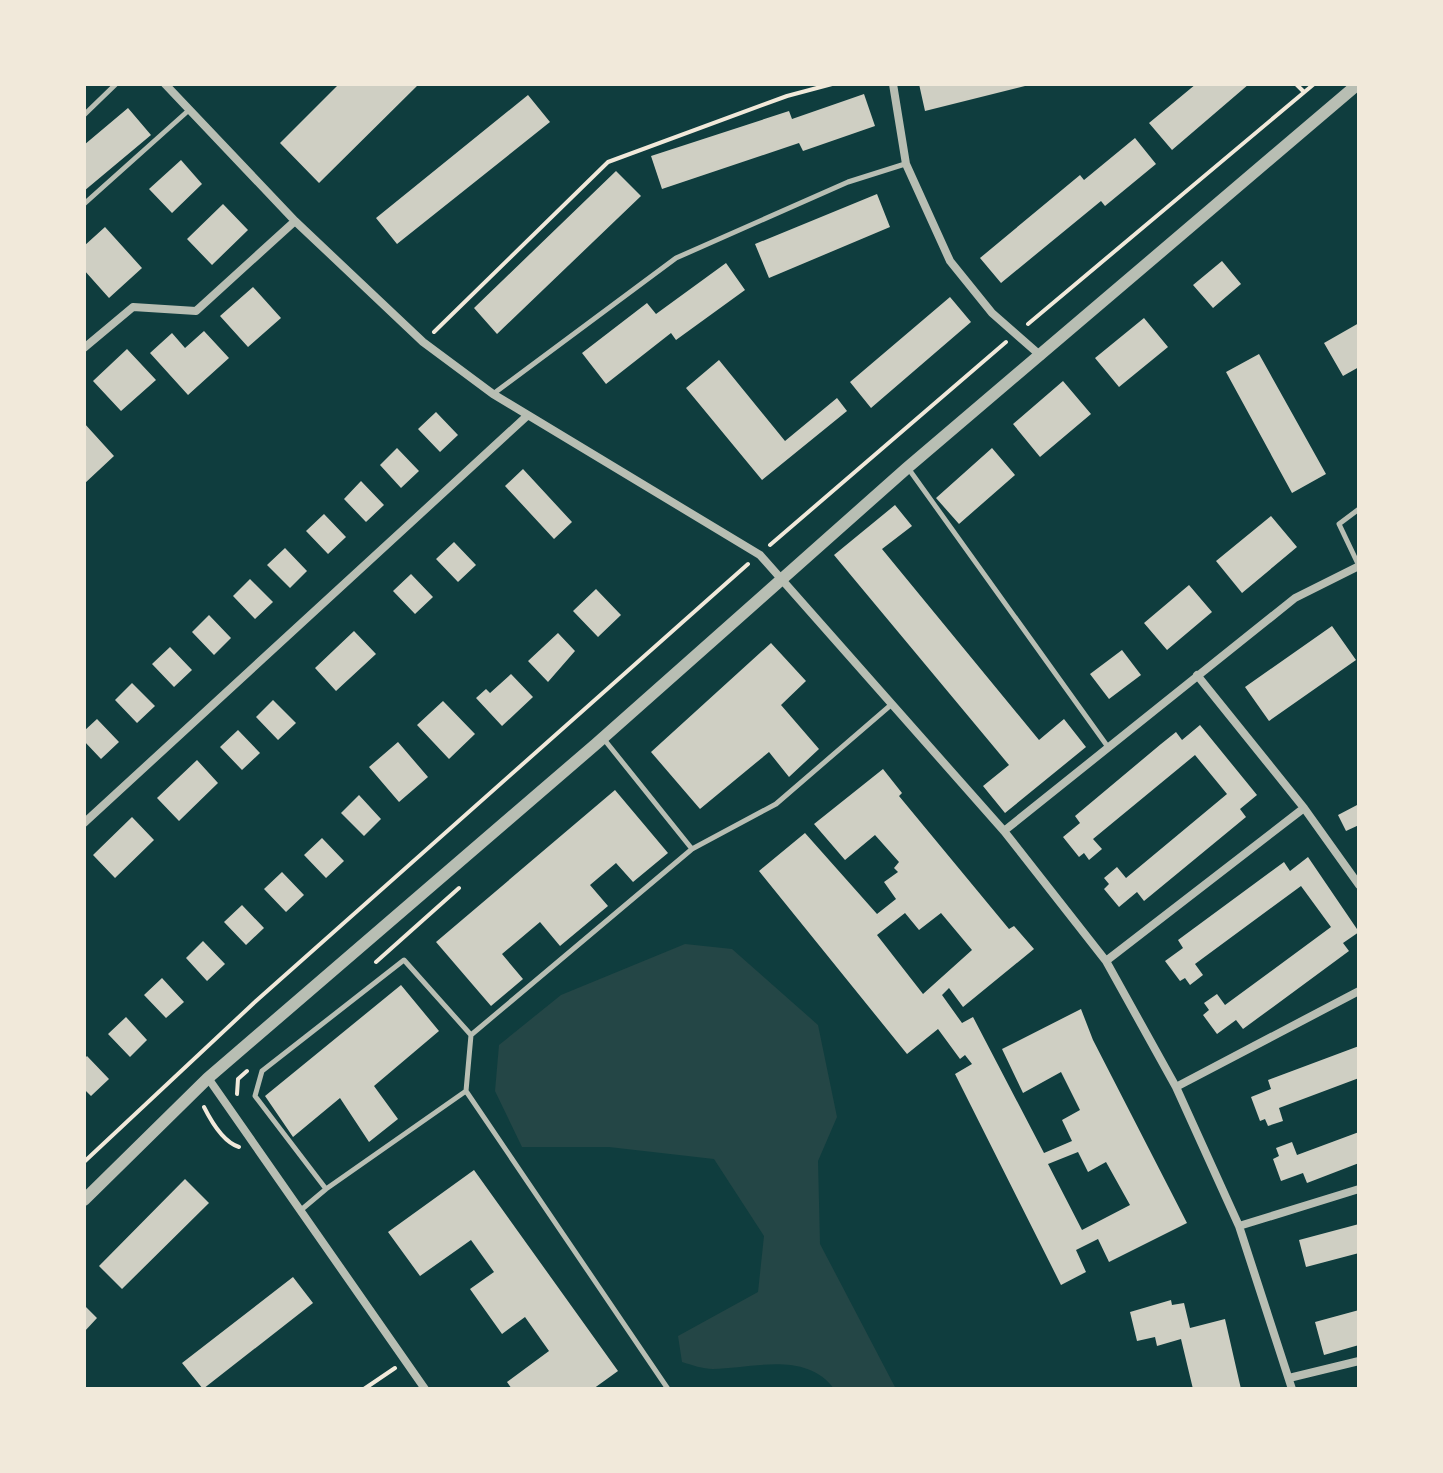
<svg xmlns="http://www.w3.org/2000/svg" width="1443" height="1473" viewBox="0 0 1443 1473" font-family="'Fira Sans',sans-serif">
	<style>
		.green { fill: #244646 }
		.building { fill: #cfcfc3; fill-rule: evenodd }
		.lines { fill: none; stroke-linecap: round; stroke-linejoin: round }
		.path { stroke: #f1e9da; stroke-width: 4 }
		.service { stroke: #b8beb3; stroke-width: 5 }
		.minor { stroke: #b8beb3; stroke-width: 8 }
		.tertiary { stroke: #b8beb3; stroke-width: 12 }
	</style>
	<rect width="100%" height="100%" fill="#0f3d3e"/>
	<!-- green -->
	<path class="green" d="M 685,944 L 732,949 L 818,1025 L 837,1117 L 818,1161 L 820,1244 L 896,1389 L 834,1389 C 807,1351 752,1368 713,1369 C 703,1369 692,1365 682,1362 L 678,1336 L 758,1292 L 764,1236 L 714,1159 L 609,1147 L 522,1147 L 495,1091 L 499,1045 L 561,995 Z"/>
	<!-- building -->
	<path class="building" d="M 339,84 L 419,84 L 319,183 L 280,143 Z
		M 919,84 L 1029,84 L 1029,85 L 925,111 Z
		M 1196,84 L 1249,84 L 1172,150 L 1149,123 Z
		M 864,94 L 875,126 L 803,151 L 799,143 L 662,189 L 651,156 L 789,111 L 792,119 Z
		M 528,95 L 550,122 L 397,244 L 376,218 Z
		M 128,108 L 151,135 L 84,191 L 84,145 Z
		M 1135,138 L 1156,164 L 1105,206 L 1101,201 L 1001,283 L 980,258 L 1080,175 L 1084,180 Z
		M 181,160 L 202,184 L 172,213 L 149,189 Z
		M 616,171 L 641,196 L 497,334 L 474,308 Z
		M 877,194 L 890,227 L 769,278 L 755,244 Z
		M 223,204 L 248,230 L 212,265 L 187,239 Z
		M 105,227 L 142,268 L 109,298 L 84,270 L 84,246 Z
		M 1222,261 L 1241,284 L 1213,308 L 1193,285 Z
		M 726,263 L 745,290 L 676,340 L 671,333 L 606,384 L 582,353 L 647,303 L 656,314 Z
		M 253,287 L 281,318 L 248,347 L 220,316 Z
		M 950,297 L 971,322 L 871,408 L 850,382 Z
		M 1144,318 L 1168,347 L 1119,387 L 1095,358 Z
		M 1359,323 L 1359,367 L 1343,376 L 1324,343 Z
		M 204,331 L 229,358 L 188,395 L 150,353 L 172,333 L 185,348 Z
		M 127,349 L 156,380 L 121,411 L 93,381 Z
		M 1259,354 L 1326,474 L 1292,493 L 1226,372 Z
		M 719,360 L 785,441 L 837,398 L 847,411 L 762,480 L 686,388 Z
		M 1063,381 L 1091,414 L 1040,457 L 1013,424 Z
		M 436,412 L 458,435 L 440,452 L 418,429 Z
		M 84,423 L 114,456 L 84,484 Z
		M 397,448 L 419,471 L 401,488 L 380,465 Z
		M 992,448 L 1015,475 L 959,524 L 936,498 Z
		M 523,469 L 572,522 L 554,539 L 505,486 Z
		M 361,481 L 384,505 L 366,522 L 344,499 Z
		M 895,505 L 912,526 L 882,549 L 1039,740 L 1064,719 L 1086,747 L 1005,813 L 983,786 L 1009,765 L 834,555 Z
		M 324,514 L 346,537 L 328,554 L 306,531 Z
		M 1271,516 L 1297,547 L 1242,593 L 1216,561 Z
		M 454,542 L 476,565 L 458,582 L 436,559 Z
		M 285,548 L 307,571 L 290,588 L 267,565 Z
		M 411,574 L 433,597 L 415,614 L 393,591 Z
		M 250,579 L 273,602 L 255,619 L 233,596 Z
		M 1189,585 L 1212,612 L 1167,650 L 1144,623 Z
		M 596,589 L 621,615 L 598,637 L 573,611 Z
		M 209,615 L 231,638 L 214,655 L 192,632 Z
		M 1332,626 L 1356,660 L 1269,721 L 1245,687 Z
		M 354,631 L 376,654 L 336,691 L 315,668 Z
		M 558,633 L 575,651 L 548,682 L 528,661 Z
		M 771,643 L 806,681 L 781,705 L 819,749 L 789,777 L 769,752 L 700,809 L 651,752 Z
		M 170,647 L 192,670 L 174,687 L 152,664 Z
		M 1122,650 L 1141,675 L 1109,699 L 1090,674 Z
		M 511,674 L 533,697 L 502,726 L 476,698 L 486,689 L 490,693 Z
		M 132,683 L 155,706 L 137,723 L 115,700 Z
		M 273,700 L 296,723 L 278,740 L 256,717 Z
		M 443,701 L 475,734 L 449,759 L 417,725 Z
		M 97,719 L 119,742 L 101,759 L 84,741 L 84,731 Z
		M 1200,725 L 1257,795 L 1240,809 L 1246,817 L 1144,901 L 1137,892 L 1119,907 L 1104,889 L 1109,884 L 1104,878 L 1117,867 L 1126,878 L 1227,794 L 1195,755 L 1093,839 L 1102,849 L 1089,860 L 1084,853 L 1079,857 L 1063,837 L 1080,823 L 1075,816 L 1161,744 L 1176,732 L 1182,740 Z
		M 238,730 L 260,753 L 242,770 L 220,747 Z
		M 398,742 L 428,777 L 399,802 L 369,767 Z
		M 197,760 L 218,783 L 179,821 L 157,798 Z
		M 883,769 L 902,793 L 899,796 L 1009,929 L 1014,926 L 1034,949 L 963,1007 L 949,988 L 942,995 L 962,1023 L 973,1017 L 1044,1153 L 1072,1141 L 1062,1120 L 1080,1110 L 1061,1072 L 1023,1093 L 1002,1049 L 1081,1009 L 1093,1040 L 1187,1223 L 1109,1262 L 1098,1239 L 1076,1250 L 1086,1272 L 1061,1285 L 955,1074 L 972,1064 L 965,1055 L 960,1059 L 938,1029 L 907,1054 L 759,871 L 805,833 L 877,914 L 896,899 L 884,882 L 898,872 L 894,868 L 899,862 L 875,835 L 845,860 L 814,824 ZM 905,913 L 919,930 L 941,913 L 972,950 L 923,994 L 877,935 ZM 1078,1152 L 1088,1172 L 1106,1162 L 1130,1205 L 1082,1230 L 1048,1164 Z
		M 615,790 L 668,853 L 633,882 L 616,863 L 590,885 L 608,906 L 560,946 L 540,922 L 502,954 L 523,979 L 491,1006 L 436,942 Z
		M 359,795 L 381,819 L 364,836 L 341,813 Z
		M 1359,804 L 1359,825 L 1346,831 L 1338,815 Z
		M 132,817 L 154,840 L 115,878 L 93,855 Z
		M 322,838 L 344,861 L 326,878 L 304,855 Z
		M 1308,857 L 1359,932 L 1343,943 L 1349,951 L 1243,1029 L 1236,1020 L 1217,1034 L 1203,1015 L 1209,1010 L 1204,1003 L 1217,994 L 1225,1005 L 1331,927 L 1301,886 L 1195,964 L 1203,975 L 1190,985 L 1185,978 L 1180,981 L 1165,961 L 1183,948 L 1178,940 L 1284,862 L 1290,871 Z
		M 282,872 L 304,895 L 286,912 L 264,889 Z
		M 242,905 L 264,928 L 246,945 L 224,922 Z
		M 203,941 L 225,964 L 207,981 L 186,958 Z
		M 162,978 L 184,1002 L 166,1018 L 144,995 Z
		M 401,985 L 439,1031 L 374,1086 L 398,1119 L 369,1142 L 340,1098 L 293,1137 L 265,1096 Z
		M 126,1017 L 147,1040 L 130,1057 L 108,1034 Z
		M 1359,1046 L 1359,1078 L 1279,1108 L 1283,1121 L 1268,1126 L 1265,1119 L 1260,1121 L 1251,1097 L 1271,1089 L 1268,1080 Z
		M 87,1056 L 109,1079 L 91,1096 L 84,1089 L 84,1059 Z
		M 1359,1132 L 1359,1163 L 1307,1183 L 1303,1173 L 1281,1181 L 1273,1159 L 1279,1156 L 1276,1148 L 1292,1142 L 1297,1155 Z
		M 474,1170 L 618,1371 L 593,1389 L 512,1389 L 507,1382 L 549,1351 L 525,1317 L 502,1334 L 470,1289 L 494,1272 L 471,1240 L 420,1276 L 388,1232 Z
		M 185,1179 L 209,1203 L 122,1289 L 99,1266 Z
		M 1359,1224 L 1359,1253 L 1306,1267 L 1299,1240 Z
		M 293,1277 L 313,1303 L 203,1389 L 182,1363 Z
		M 1171,1300 L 1172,1305 L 1184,1303 L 1190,1328 L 1225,1319 L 1241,1389 L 1193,1389 L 1181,1339 L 1157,1346 L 1155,1337 L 1137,1341 L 1130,1312 Z
		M 84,1305 L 97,1318 L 84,1332 Z
		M 1359,1310 L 1359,1345 L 1324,1355 L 1315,1322 Z"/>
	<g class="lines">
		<!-- path -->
		<path class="path" d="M 1296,84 L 1304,92
			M 1028,324 L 1314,84
			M 434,332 L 608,162 L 787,96 L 832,84
			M 770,545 L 1006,342
			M 376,962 L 459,888
			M 237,1094 L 238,1079 L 247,1071
			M 204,1107 C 211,1121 223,1142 239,1147
			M 84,1162 L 256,1001 L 748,564
			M 364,1389 L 395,1368"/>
		<!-- service -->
		<path class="service" d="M 84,115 L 116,84
			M 84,204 L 189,110
			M 493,394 L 676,258 L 848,182 L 905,164
			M 908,468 L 1108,747
			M 1359,566 L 1339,524 L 1359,509
			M 603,738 L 692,849
			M 466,1091 L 471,1035
			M 326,1189 L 466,1091 L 668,1389
			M 301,1210 L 326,1189 L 255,1096 L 262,1071 L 404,960 L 471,1035 L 692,849 L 776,804 L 892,704"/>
		<!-- minor -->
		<path class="minor" d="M 165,84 L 295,221 L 423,342 L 493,394 L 760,555 L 1004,831 L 1106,961 L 1176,1087 L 1239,1226 L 1292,1389
			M 893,84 L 906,164 L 950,261 L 992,313 L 1041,356
			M 84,348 L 133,307 L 196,311 L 295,221
			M 1197,675 L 1304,808 L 1359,885
			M 84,823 L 528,415
			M 1004,831 L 1295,598 L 1359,566
			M 1106,961 L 1304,808
			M 208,1078 L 425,1389
			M 1176,1087 L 1359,991
			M 1239,1226 L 1359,1189
			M 1289,1378 L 1359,1361"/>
		<!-- tertiary -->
		<path class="tertiary" d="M 84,1200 L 208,1078 L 596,744 L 907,468 L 1358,84"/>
	</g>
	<!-- border -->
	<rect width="1443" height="1473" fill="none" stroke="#f1e9da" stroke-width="172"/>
</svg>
